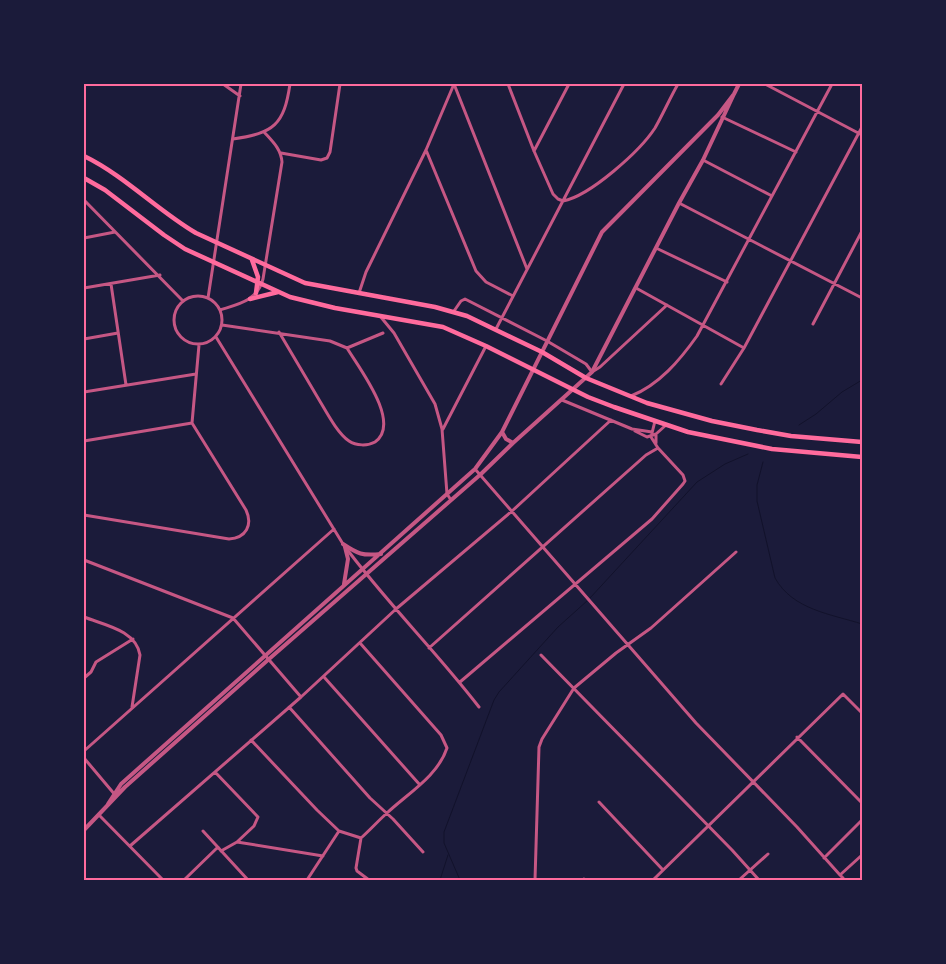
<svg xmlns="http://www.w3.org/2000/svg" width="946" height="964" viewBox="0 0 946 964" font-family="'Roboto Serif',serif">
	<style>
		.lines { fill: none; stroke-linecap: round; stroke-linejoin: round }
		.stream { stroke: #12122b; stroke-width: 1 }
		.minor { stroke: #c65784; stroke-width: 3 }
		.tertiary { stroke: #c65784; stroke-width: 4 }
		.secondary { stroke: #ff6b9d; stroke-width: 4.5 }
		.neatline { fill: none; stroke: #ff6b9d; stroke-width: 2 }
	</style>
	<rect width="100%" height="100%" fill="#1b1b3a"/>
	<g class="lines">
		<!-- stream -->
		<path class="stream" d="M 799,425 L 816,414 L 842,392 L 862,380
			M 763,462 L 757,485 L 757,501 L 775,578 C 793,610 831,614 862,624
			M 590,598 L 697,482 L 725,464 L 748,454
			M 440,880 L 448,855
			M 460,880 L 444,843 L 444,832 L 494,700 L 499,692 L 558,627 L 587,601"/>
		<!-- minor -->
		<path class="minor" d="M 223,84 L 240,96
			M 454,84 L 527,269
			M 508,84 L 534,151 L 553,194 L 558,199 L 563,201
			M 765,84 L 862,135
			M 722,117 L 796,152
			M 233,139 C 274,133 284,125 290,84
			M 426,150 L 476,271 L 486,282 L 513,296
			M 534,151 L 569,84
			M 281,153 L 321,160 L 327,158 L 330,152 L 340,84
			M 703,160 L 772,196
			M 84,200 L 183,301
			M 563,201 C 590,196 640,151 655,128 C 663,114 670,98 678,84
			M 679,203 L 862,298
			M 84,238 L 115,232
			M 656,248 L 727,282
			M 111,284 L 126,385
			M 84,288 L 160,275
			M 636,288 L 744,348
			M 359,293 L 366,272 L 426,150 L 454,84
			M174 320a24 24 0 1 1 48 0a24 24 0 1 1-48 0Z
			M 208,298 L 241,84
			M 220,310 C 239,304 257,301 263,279 L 282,162 C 281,149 273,142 264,132
			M 454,311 L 461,301 L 465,299 L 547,341 L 586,364 L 592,372 L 600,367 L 667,305
			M 380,316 L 394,333 L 435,404 L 442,429 L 447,494 L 451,500
			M 813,324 L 862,231
			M 222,325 L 330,341 L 347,348 L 383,333
			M 496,329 L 624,84
			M 279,332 C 292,354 305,376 318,398 C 326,411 337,433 349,441 C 356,446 368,446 375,442 C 402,423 359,368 347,348
			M 216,337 L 343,544 C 385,601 436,651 479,707
			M 84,339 L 118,333
			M 721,384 L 744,348 L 862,127
			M 84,392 L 196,374
			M 631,396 C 659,385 680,360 697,336 L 832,84
			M 562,400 L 632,429 L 652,432
			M 443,429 L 486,346
			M 635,431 L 647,437 L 656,434
			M 84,441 L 192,423
			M 656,443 L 656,434 L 666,425
			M 475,469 L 696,723 L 797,827 L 840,875 L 843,878 L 840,880
			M 84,515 L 229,539 C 246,538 253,525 246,510 L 192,423 L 199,345
			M 84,560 L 233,618 L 301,697
			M 84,617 C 104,625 136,630 140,655 L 132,707
			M 429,648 L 646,455 L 658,448
			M 541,655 L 732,850 L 759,880
			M 324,677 L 420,785
			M 84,678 L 91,672 L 96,662 L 133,639
			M 460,682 L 652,519 L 683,484 L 685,481 L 683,475 L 658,448 L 651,437 L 655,421
			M 289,707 L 370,798 L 393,819 L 423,852
			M 797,737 L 862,803
			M 251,740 L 317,810 L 339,831 L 361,838 C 370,830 378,821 387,813 C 407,794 438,776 447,748 L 441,735 L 360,643
			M 84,751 L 334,529
			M 84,758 L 116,796
			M 215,772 L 258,817 L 254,826 L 237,842
			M 599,802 L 663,870
			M 99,815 L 163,880
			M 203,831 L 248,880
			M 361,838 L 356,868 L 357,871 L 369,880
			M 130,846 L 301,697 L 396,609 L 512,511 L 611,420
			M 221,851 L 237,842 L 323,856
			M 824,858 L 862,820
			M 840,875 L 862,855
			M 584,879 L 586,880
			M 184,880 L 218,847
			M 307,880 L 339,831
			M 535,880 L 539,747 L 542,739 L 574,688 L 616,653 L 651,628 L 736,552
			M 653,880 L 843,694 L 862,713
			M 739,880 L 768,854
			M 797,880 L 798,880"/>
		<!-- tertiary -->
		<path class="tertiary" d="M 502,432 L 506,439 L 513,443
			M 343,544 C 358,554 362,556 381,554
			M 344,584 L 348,559 L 345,547
			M 108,804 L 121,784 L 475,469 L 502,432 L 602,232 L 718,115 L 734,94 L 739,84
			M 84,830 L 125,787 L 269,659 L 481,474 L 513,443 L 592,372 L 679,203 L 703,160 L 734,94"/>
		<!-- secondary -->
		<path class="secondary" d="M 84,156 C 125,176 157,210 196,233 L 305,283 L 435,307 L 467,316 L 542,352 L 586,378 L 647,403 L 712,421 L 757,430 L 791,436 L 862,442
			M 84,178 L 105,190 L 164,235 L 185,249 L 290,297 L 335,308 L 443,327 L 486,346 L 588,397 L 614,407 L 688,432 L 772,449 L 862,457
			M 252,260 L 258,277 L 256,293
			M 250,299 L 278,292"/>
	</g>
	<!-- border -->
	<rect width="946" height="964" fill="none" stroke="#1b1b3a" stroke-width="170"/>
	<rect x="85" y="85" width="776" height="794" class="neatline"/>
</svg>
